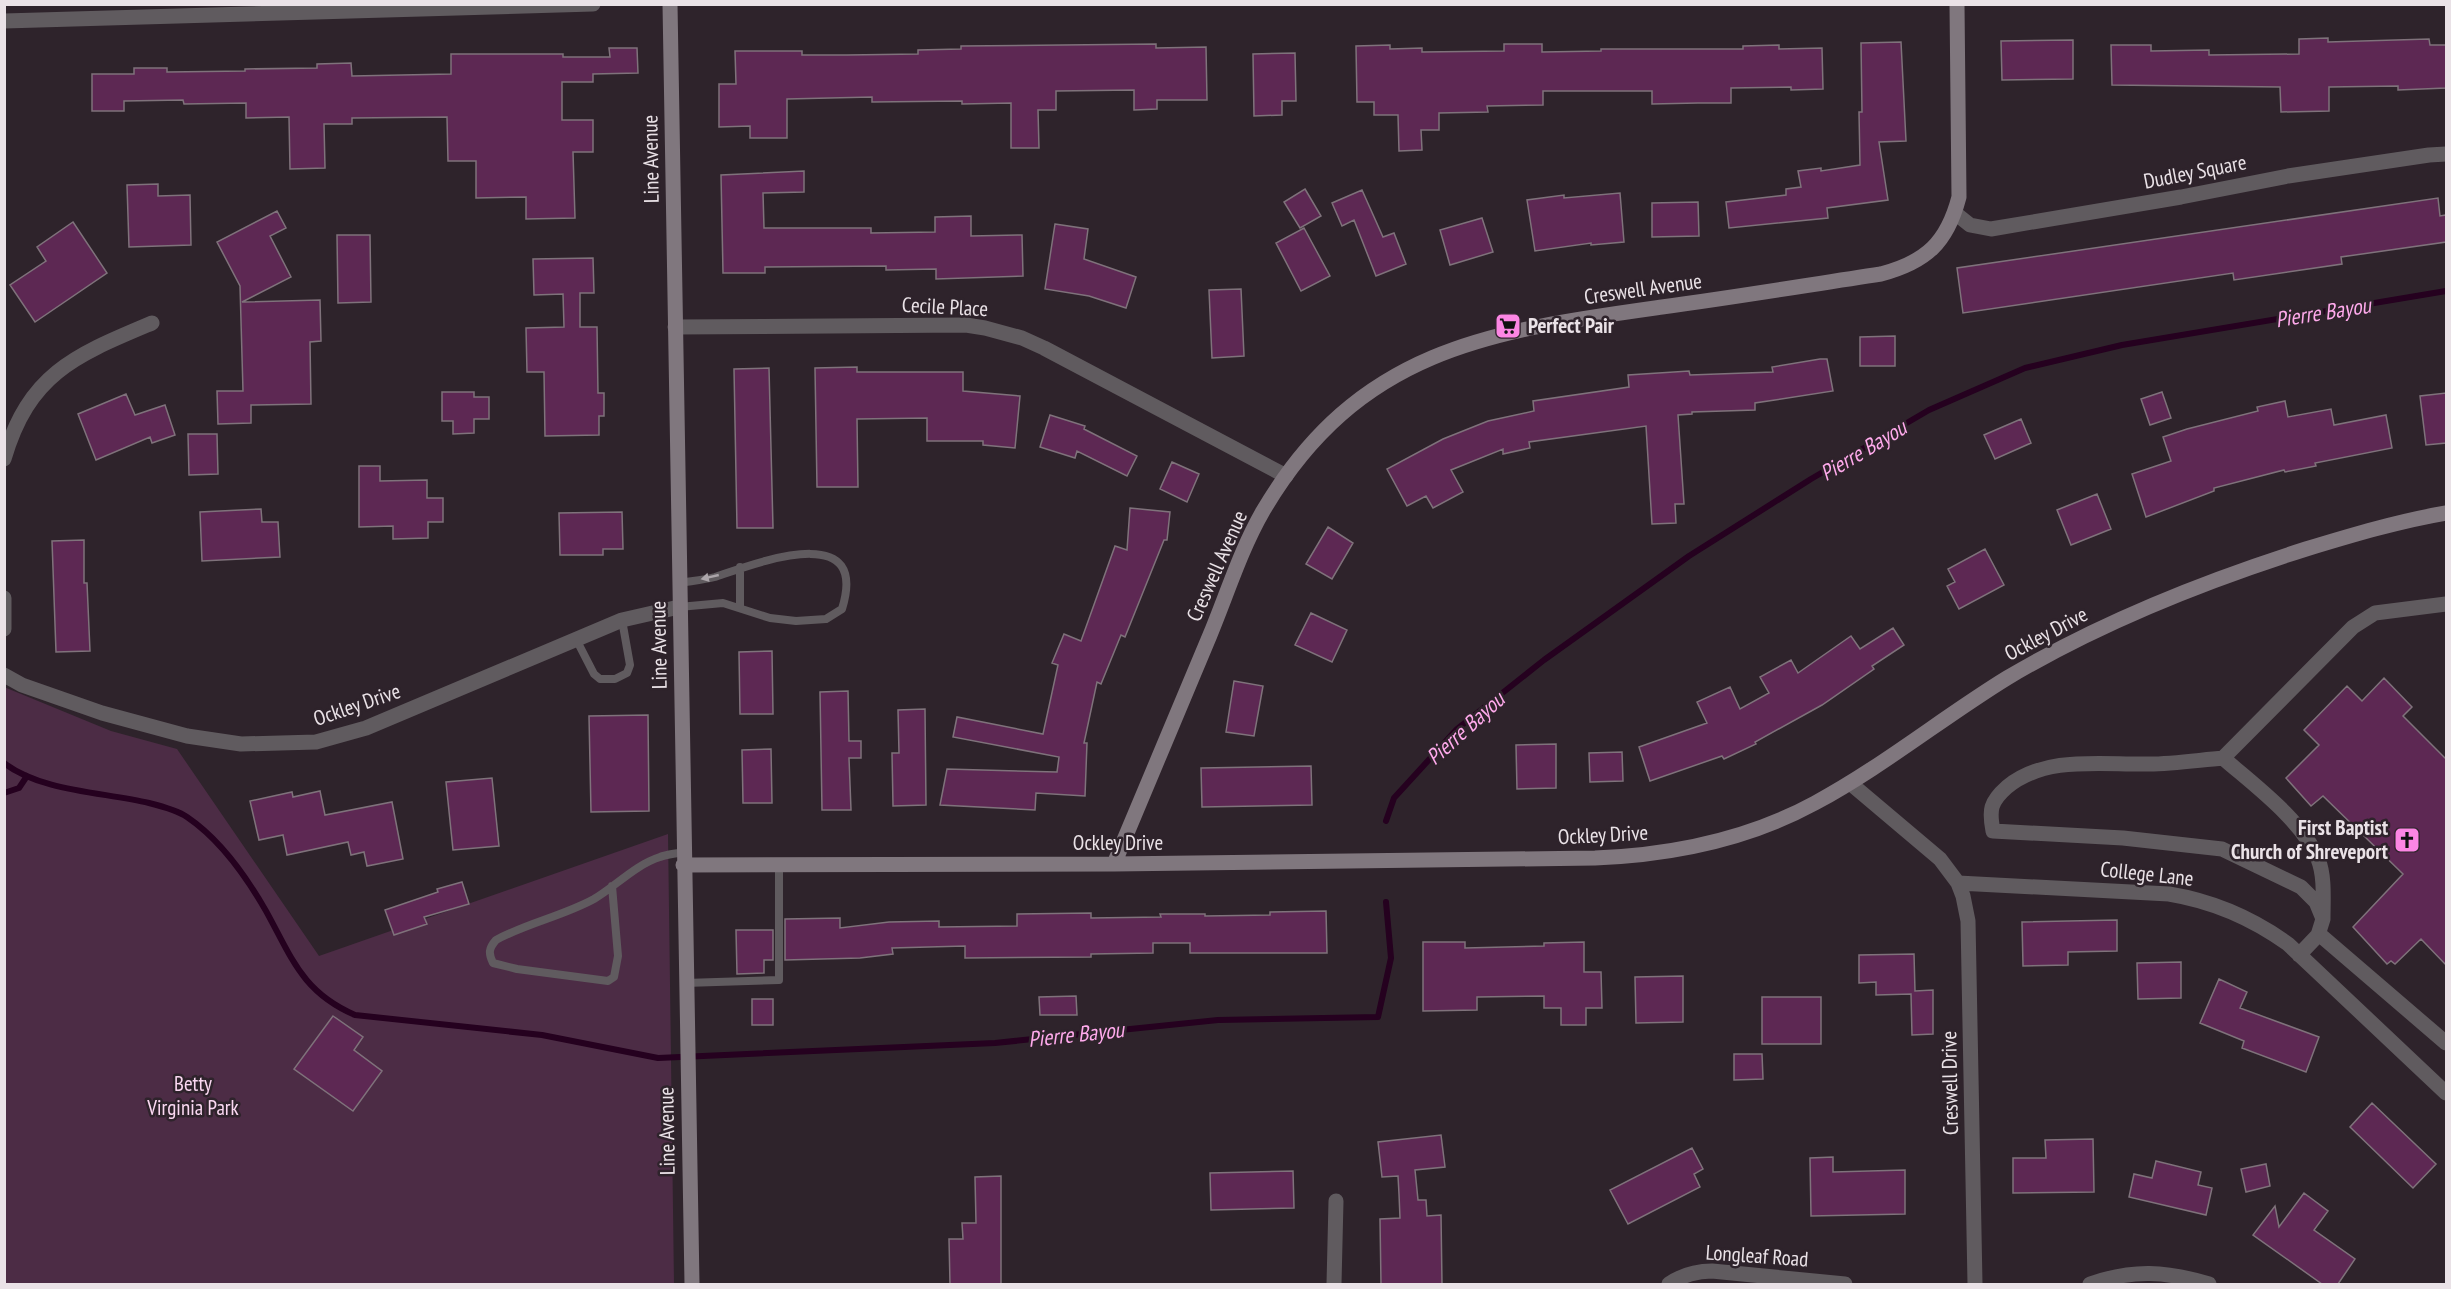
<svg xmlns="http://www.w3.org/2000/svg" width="2451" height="1289" viewBox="0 0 2451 1289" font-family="'PT Sans Narrow',sans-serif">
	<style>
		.green { fill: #4c2c45 }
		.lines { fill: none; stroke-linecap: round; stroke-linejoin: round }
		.stream { stroke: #25011f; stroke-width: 6 }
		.building { fill: #5d2853; stroke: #7f727b; stroke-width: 1.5 }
		.lane { stroke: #605b5f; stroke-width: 8 }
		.street { stroke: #605b5f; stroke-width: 15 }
		.secondary { stroke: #80777e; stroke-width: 15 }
		.oneway { fill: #aca5aa }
		.labels { text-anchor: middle; stroke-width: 5; stroke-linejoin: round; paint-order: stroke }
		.street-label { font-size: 21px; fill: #eae2e7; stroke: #2e232b }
		.poi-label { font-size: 21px; font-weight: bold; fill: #eae2e7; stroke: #2e232b; text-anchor: start }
		.park-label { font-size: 21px; fill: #fbd8f2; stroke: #2e232b }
		.water-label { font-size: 22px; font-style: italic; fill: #ffaaec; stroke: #2e232b }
	</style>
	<rect width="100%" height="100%" fill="#2e232b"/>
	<!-- green -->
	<path class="green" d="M 4,687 L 111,731 L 177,749 L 319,956 L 668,834 L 674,1284 L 5,1284 Z"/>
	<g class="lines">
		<!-- stream -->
		<path class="stream" d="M 4,763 C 42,792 104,792 149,803 C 161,806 177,810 187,817 C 221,840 246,876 266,911 C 292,958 302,992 355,1015 L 542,1035 L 658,1058 L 995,1043 L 1218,1020 L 1378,1017 L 1391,958 L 1386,902
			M 4,793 L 19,788 L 27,776
			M 1386,821 L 1394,798 L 1457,729 L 1544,660 L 1689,556 L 1811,479 L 1929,410 L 2025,368 L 2122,345 L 2446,291"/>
	</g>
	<!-- building -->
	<path class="building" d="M 2328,38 L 2328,42 L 2429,39 L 2430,45 L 2446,45 L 2446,88 L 2398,90 L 2398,86 L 2329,87 L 2329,111 L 2281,112 L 2280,87 L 2112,85 L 2111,45 L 2151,45 L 2151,51 L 2209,50 L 2209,55 L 2299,54 L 2299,39 Z
		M 2073,40 L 2073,79 L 2002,80 L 2001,41 Z
		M 1901,42 L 1906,141 L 1879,142 L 1888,200 L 1827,208 L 1828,218 L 1729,228 L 1726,202 L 1786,195 L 1786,189 L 1801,187 L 1798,171 L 1821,168 L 1821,171 L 1860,165 L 1859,112 L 1862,112 L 1861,43 Z
		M 1156,44 L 1156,48 L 1206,47 L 1207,100 L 1157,100 L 1157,109 L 1134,110 L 1134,90 L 1056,91 L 1056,110 L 1038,110 L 1039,148 L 1011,148 L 1011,103 L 962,104 L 962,101 L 872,102 L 872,97 L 787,99 L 787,138 L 750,138 L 750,126 L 719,127 L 719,84 L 736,84 L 735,51 L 802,51 L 802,55 L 847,55 L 918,54 L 918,50 L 961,49 L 961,46 Z
		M 1504,44 L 1542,44 L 1542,52 L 1601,51 L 1601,49 L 1743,49 L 1743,46 L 1779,45 L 1779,49 L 1822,48 L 1823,89 L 1791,90 L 1791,87 L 1731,88 L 1731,103 L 1698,103 L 1652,104 L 1652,91 L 1543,91 L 1543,105 L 1487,106 L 1488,112 L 1439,113 L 1439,130 L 1421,130 L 1422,150 L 1399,151 L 1398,115 L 1374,115 L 1374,102 L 1357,102 L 1356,46 L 1390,45 L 1390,49 L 1422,48 L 1422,52 L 1504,51 Z
		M 609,48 L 637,48 L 638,73 L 593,74 L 593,82 L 562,82 L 562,120 L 593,120 L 593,152 L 573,152 L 575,218 L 526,219 L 526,197 L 476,198 L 476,161 L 448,161 L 447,117 L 352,118 L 352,124 L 324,124 L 325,168 L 290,169 L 289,117 L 246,118 L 246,103 L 184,104 L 183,100 L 124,101 L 124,111 L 92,111 L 92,74 L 134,74 L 134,68 L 167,68 L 167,72 L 245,71 L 245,69 L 317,68 L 317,64 L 351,63 L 352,76 L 451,74 L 451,54 L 563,54 L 563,57 L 610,57 Z
		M 1295,53 L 1296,101 L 1282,101 L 1282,115 L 1254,116 L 1253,54 Z
		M 804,171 L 804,192 L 763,193 L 764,228 L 871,228 L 871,233 L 935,232 L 935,217 L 971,216 L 971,236 L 1022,235 L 1023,276 L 936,279 L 936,269 L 886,270 L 886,266 L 765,267 L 765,273 L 723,273 L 721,175 Z
		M 158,184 L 158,196 L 190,195 L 191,245 L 129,247 L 127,185 Z
		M 1305,189 L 1321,216 L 1300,228 L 1284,202 Z
		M 1362,190 L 1383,237 L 1394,233 L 1406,264 L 1376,276 L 1354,220 L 1342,226 L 1332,203 Z
		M 1620,193 L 1624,242 L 1591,245 L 1591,243 L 1535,251 L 1527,200 L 1564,195 L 1564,198 Z
		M 2438,198 L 2440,216 L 2446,215 L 2446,242 L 2341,257 L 2342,264 L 2234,280 L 2233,273 L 1963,313 L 1957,268 Z
		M 1698,202 L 1699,236 L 1652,237 L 1652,203 Z
		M 277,211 L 286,228 L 270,236 L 291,277 L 242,302 L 320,300 L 321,341 L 310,342 L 311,404 L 251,405 L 251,423 L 218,424 L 217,391 L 243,391 L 240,286 L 217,242 Z
		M 1482,218 L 1493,252 L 1450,265 L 1440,230 Z
		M 73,222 L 107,273 L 35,322 L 10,285 L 46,261 L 37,247 Z
		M 1055,224 L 1088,229 L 1084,259 L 1136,277 L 1126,308 L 1089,296 L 1045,289 Z
		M 1304,228 L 1330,276 L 1301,291 L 1276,243 Z
		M 337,235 L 370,235 L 371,302 L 338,303 Z
		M 593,258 L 594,293 L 580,293 L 580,327 L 597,327 L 598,393 L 604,393 L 604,416 L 599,416 L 599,435 L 545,436 L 544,372 L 527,372 L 526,328 L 564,327 L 563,294 L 534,295 L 533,259 Z
		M 1241,289 L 1244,356 L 1212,358 L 1209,290 Z
		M 1895,336 L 1895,366 L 1860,366 L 1860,337 Z
		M 1820,359 L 1827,359 L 1833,391 L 1755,403 L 1755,410 L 1692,412 L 1692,414 L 1678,415 L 1684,504 L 1675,504 L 1676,523 L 1652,524 L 1646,426 L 1529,442 L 1530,448 L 1503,454 L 1503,449 L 1451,470 L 1463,492 L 1433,508 L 1426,496 L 1407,506 L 1387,469 L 1443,439 L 1488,421 L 1534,411 L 1533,401 L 1629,387 L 1628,375 L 1689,371 L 1690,375 L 1773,372 L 1772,367 Z
		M 857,367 L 857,372 L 963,372 L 963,391 L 1020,396 L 1015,448 L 983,445 L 983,441 L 927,441 L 927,418 L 857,419 L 858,487 L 817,487 L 815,368 Z
		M 769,368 L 773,528 L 737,528 L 734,369 Z
		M 442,392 L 474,392 L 474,397 L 489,397 L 489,419 L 474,419 L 474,433 L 453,434 L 453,421 L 442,421 Z
		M 2162,392 L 2171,418 L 2150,425 L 2141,399 Z
		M 2446,393 L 2446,443 L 2426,445 L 2420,396 Z
		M 126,394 L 135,415 L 165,405 L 175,435 L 152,443 L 150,437 L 96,460 L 78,414 Z
		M 2285,401 L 2288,417 L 2331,409 L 2334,425 L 2386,415 L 2392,448 L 2315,463 L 2316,466 L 2285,472 L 2284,470 L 2214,488 L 2214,491 L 2146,517 L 2132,474 L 2171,461 L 2163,437 L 2187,429 L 2258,411 L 2257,407 Z
		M 1050,415 L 1085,426 L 1084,429 L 1137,456 L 1127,476 L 1077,451 L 1075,458 L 1040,447 Z
		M 2021,419 L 2031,443 L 1995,459 L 1984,435 Z
		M 188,434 L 217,434 L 218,474 L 189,475 Z
		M 1172,462 L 1199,474 L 1187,502 L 1160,489 Z
		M 359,466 L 380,466 L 380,481 L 427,480 L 427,498 L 443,498 L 443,522 L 428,522 L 428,538 L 393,539 L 393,526 L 359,527 Z
		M 2097,494 L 2111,529 L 2071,545 L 2057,510 Z
		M 1130,508 L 1170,512 L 1167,540 L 1164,540 L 1125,637 L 1121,635 L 1101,684 L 1097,682 L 1084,743 L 1087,743 L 1085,796 L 1036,793 L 1035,810 L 940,805 L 947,769 L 1057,772 L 1059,757 L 953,737 L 957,717 L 1043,734 L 1058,665 L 1052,663 L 1064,634 L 1081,641 L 1115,546 L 1127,550 Z
		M 261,509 L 262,522 L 278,522 L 280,557 L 202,561 L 200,512 Z
		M 622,512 L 623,549 L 603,549 L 603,555 L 560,555 L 559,513 Z
		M 1328,527 L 1353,543 L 1332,579 L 1306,564 Z
		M 84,540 L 84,583 L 87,583 L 90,651 L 56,652 L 52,541 Z
		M 1985,549 L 2004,585 L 1959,609 L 1947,586 L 1955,582 L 1948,569 Z
		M 1311,613 L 1347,630 L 1332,662 L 1295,645 Z
		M 1893,628 L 1904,645 L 1872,666 L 1874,669 L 1822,705 L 1755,742 L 1756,744 L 1724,759 L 1722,756 L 1650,781 L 1639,747 L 1707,723 L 1697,702 L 1730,687 L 1740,709 L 1769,693 L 1760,677 L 1791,660 L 1798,673 L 1851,636 L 1860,649 Z
		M 772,651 L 773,714 L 740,714 L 739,652 Z
		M 2384,678 L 2412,707 L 2403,716 L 2446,759 L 2446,965 L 2421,939 L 2395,964 L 2391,961 L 2387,964 L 2353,927 L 2403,874 L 2323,796 L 2311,806 L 2286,778 L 2319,745 L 2304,730 L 2347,686 L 2362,701 Z
		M 1234,681 L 1263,686 L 1254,736 L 1226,732 Z
		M 848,691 L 849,741 L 861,741 L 861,758 L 849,758 L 851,810 L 822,810 L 820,692 Z
		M 925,709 L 926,805 L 893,806 L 892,753 L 899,753 L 898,710 Z
		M 648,715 L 649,811 L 591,812 L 589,716 Z
		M 1556,744 L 1556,788 L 1517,789 L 1516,745 Z
		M 771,749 L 772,803 L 743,803 L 742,750 Z
		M 1622,752 L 1623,781 L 1590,782 L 1589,753 Z
		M 1311,766 L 1312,805 L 1202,807 L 1201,768 Z
		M 492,778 L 499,846 L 453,850 L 446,782 Z
		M 320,791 L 325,815 L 392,802 L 403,859 L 367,866 L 364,852 L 351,855 L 348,842 L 287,855 L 283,835 L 259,840 L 250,801 L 292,792 L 293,797 Z
		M 462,882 L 469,904 L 424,917 L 427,924 L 394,935 L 385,910 L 438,892 L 437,889 Z
		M 1326,911 L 1327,953 L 1190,953 L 1190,943 L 1153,943 L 1153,953 L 1091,954 L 1091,957 L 965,958 L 965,946 L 892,948 L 893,954 L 860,958 L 785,960 L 785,919 L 840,918 L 840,928 L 889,922 L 939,921 L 939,927 L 1017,926 L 1017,914 L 1091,913 L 1091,918 L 1161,917 L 1160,914 L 1205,914 L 1205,916 L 1270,915 L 1270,912 Z
		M 2117,920 L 2117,951 L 2068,952 L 2068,965 L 2023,966 L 2022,922 Z
		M 736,930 L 773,930 L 773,960 L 764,960 L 764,973 L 737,974 Z
		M 1423,942 L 1465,942 L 1465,948 L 1544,946 L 1544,943 L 1584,942 L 1584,972 L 1601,972 L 1602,1008 L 1586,1008 L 1586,1025 L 1561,1025 L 1561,1008 L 1544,1008 L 1544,996 L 1477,997 L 1477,1010 L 1423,1011 Z
		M 1914,954 L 1915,991 L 1933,990 L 1933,1034 L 1912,1035 L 1911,994 L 1876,995 L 1876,982 L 1859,983 L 1859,955 Z
		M 2181,962 L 2181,998 L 2138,999 L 2137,963 Z
		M 1683,976 L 1683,1022 L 1636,1023 L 1635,977 Z
		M 2219,979 L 2247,992 L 2240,1008 L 2319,1037 L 2306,1072 L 2242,1048 L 2244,1041 L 2200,1023 Z
		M 1076,996 L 1077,1015 L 1040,1015 L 1039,997 Z
		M 1762,997 L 1821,997 L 1821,1044 L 1762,1044 Z
		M 752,999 L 773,999 L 773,1025 L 752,1025 Z
		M 333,1016 L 363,1037 L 354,1050 L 382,1071 L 353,1111 L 294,1069 Z
		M 1734,1054 L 1762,1054 L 1763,1079 L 1734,1080 Z
		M 2372,1103 L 2436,1164 L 2413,1188 L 2350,1127 Z
		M 1441,1135 L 1445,1167 L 1415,1170 L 1418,1200 L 1426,1200 L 1427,1216 L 1441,1215 L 1442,1284 L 1381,1284 L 1380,1219 L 1400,1218 L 1399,1194 L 1398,1176 L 1382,1177 L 1378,1142 Z
		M 2093,1139 L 2094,1192 L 2013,1193 L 2013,1158 L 2046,1158 L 2045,1140 Z
		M 1692,1148 L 1703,1169 L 1694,1174 L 1700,1187 L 1628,1224 L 1610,1190 Z
		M 1833,1157 L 1833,1172 L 1905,1170 L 1905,1214 L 1811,1216 L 1810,1158 Z
		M 2156,1161 L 2201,1172 L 2198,1185 L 2212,1188 L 2206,1215 L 2129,1197 L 2134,1174 L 2152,1178 Z
		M 2266,1164 L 2270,1186 L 2246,1192 L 2241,1169 Z
		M 1293,1171 L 1294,1208 L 1211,1210 L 1210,1173 Z
		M 1001,1176 L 1001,1284 L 950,1284 L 949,1239 L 963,1239 L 962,1223 L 976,1223 L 975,1177 Z
		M 2304,1193 L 2328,1211 L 2314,1230 L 2355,1259 L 2338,1284 L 2322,1284 L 2253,1235 L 2275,1206 L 2279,1227 Z"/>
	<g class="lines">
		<!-- lane -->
		<path class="lane" d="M 740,567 L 740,607
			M 679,583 C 691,581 704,580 715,577 C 757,563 870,519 842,609 L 826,619 L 796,621 L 770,618 L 723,603 L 679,607
			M 576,639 L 594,674 L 600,679 L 615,679 L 627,673 L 630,665 L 622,620
			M 612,886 L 618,956 L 614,977 L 608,981 L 517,969 L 493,963 C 488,953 489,948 496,940 C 527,923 563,916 594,899 C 616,886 635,865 660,857 C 667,854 676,854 683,852
			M 685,983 L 779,980 L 779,864"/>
		<!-- street -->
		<path class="street" d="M 4,21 L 593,4
			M 1955,213 L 1970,225 L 1991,229 L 2181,197 L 2288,176 L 2429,155 L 2446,154
			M 675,327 L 966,325 L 985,328 L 1022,338 L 1044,348 L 1286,476
			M 4,459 C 29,373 76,355 152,323
			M 4,598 L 4,629
			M 4,675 L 22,685 L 102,713 L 187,736 L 241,744 L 316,742 L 366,728 L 622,620 L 679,607
			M 2223,758 L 2353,627 L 2375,613 L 2446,604
			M 1850,783 L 1940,859 L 1958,883 L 2169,894 C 2212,901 2252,918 2288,944 L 2446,1093
			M 1958,883 L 1963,896 L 1968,921 L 1975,1284
			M 2318,935 L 2323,919 L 2316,902 L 2301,887 L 2222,849 L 2123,838 L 1993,831 C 1989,810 1990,802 2007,787 C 2046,755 2102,765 2149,764 C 2174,764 2199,760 2223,758 C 2254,785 2302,820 2318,859 C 2325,876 2323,900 2323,919
			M 2299,955 L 2319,934 L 2446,1043
			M 1334,1284 L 1336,1201
			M 1669,1284 C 1682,1275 1696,1271 1712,1271 L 1845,1284
			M 2090,1284 C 2133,1269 2166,1271 2209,1284"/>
		<!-- secondary -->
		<path class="secondary" d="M 670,4 L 692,1284
			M 1114,864 C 1146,788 1178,711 1210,635 C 1227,594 1241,549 1263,511 C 1359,348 1491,331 1662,307 C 1736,297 1808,285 1881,274 C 1926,262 1947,243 1959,197 L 1957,4
			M 683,865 L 1114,864 L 1595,858 C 1671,855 1747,840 1815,803 C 1882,767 1942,718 2007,678 C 2101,622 2202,582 2306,549 C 2352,535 2399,521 2446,513"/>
	</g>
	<!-- one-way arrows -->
	<defs><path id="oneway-solid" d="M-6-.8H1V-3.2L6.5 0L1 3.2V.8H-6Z" transform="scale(1.5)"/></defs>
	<use class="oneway" href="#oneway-solid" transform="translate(710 577) rotate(167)"/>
	<!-- icons -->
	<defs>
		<g id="supermarket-square" transform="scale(1.35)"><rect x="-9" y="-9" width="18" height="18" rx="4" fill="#fc86e4" stroke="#2e232b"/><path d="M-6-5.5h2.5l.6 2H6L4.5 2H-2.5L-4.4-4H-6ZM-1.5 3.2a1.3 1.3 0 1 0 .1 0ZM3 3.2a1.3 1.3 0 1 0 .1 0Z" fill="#111"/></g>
		<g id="church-square" transform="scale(1.35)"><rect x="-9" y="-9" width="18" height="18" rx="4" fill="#fc86e4" stroke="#2e232b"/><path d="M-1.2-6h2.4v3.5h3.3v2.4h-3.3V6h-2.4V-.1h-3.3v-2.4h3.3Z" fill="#111"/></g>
	</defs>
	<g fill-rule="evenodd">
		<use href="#supermarket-square" x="1508" y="326"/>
		<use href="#church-square" x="2407" y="840"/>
	</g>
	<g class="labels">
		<!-- street labels -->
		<g class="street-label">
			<text transform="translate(651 159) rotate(-91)" y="7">Line Avenue</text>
			<text transform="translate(2195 172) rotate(-11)" y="7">Dudley Square</text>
			<text transform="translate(1643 289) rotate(-8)" y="7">Creswell Avenue</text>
			<text transform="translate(945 307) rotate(3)" y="7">Cecile Place</text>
			<text transform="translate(1217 566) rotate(-66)" y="7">Creswell Avenue</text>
			<text transform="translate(2046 634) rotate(-28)" y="7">Ockley Drive</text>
			<text transform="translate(659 645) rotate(-91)" y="7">Line Avenue</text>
			<text transform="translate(357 705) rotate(-19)" y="7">Ockley Drive</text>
			<text transform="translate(1603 835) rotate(-3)" y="7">Ockley Drive</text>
			<text x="1118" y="850">Ockley Drive</text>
			<text transform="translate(2147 874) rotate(6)" y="7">College Lane</text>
			<text transform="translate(1950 1083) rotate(-91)" y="7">Creswell Drive</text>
			<text transform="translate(667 1131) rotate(-91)" y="7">Line Avenue</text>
			<text transform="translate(1757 1256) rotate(4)" y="7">Longleaf Road</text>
		</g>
		<!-- poi labels -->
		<g class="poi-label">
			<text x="1528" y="333">Perfect Pair</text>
			<text x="2388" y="835" text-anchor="end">First Baptist<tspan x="2388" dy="24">Church of Shreveport</tspan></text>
		</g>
		<!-- park labels -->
		<g class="park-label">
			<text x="193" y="1091">Betty<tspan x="193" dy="24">Virginia Park</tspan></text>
		</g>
		<!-- water labels -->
		<g class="water-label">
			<text transform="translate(2323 312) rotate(-9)" y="8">Pierre Bayou</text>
			<text transform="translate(1863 450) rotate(-31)" y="8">Pierre Bayou</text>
			<text transform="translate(1465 728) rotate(-42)" y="8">Pierre Bayou</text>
			<text transform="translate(1076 1034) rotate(-6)" y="8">Pierre Bayou</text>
		</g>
	</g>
	<!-- border -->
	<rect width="2451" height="1289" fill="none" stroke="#eae2e7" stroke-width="12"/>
</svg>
